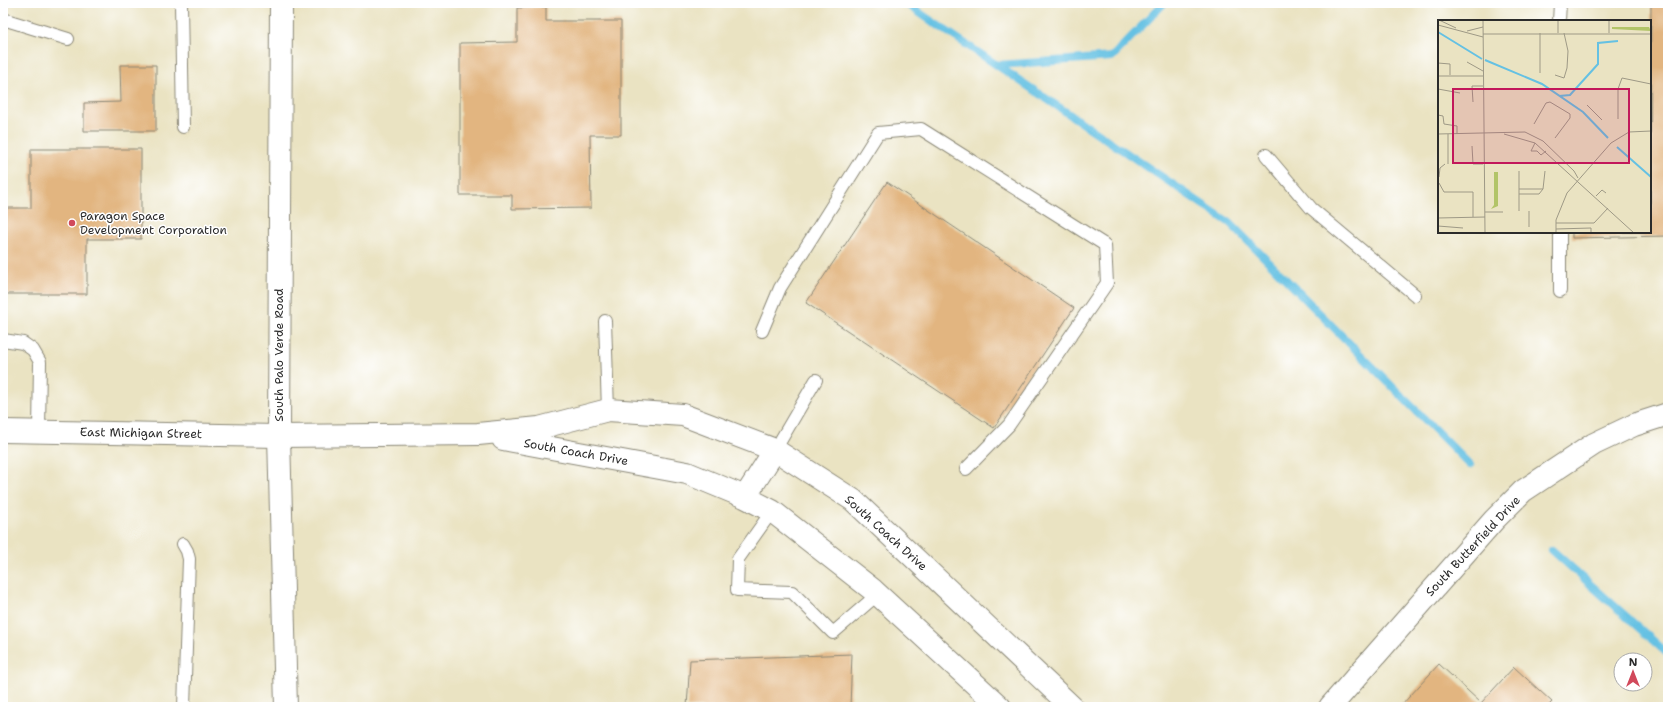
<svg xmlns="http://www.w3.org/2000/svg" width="1671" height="710" viewBox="0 0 1671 710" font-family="'Shantell Sans',sans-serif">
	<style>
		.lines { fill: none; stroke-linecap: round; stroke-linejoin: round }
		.stream { stroke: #65c1e3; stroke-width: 8 }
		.building { fill: #e2b580 }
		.lane-casing { stroke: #8a8776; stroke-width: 14 }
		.street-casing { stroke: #8a8776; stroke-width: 24 }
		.secondary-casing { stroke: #8a8776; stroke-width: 24 }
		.lane { stroke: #fff; stroke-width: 12 }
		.street { stroke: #fff; stroke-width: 22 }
		.secondary { stroke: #fff; stroke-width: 22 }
		.poi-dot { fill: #d1495b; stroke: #fff; stroke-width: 1.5 }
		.labels { text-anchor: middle; stroke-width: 3; stroke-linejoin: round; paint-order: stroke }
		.poi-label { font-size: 12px; fill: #2b2b2b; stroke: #fff; text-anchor: start }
		.street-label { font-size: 12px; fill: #2b2b2b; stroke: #fff }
		.inset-river { fill: none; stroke: #65c1e3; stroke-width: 2 }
		.inset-road { fill: none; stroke: #9e9986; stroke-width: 1 }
		.view { fill: #c2185b; fill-opacity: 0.15; stroke: #c2185b; stroke-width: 2 }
		.inset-edge { fill: none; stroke: #2b2b2b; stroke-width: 2 }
	</style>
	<rect width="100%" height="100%" fill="#fff"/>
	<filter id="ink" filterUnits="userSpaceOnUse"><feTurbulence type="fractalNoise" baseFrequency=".025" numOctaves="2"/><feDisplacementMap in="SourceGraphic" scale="8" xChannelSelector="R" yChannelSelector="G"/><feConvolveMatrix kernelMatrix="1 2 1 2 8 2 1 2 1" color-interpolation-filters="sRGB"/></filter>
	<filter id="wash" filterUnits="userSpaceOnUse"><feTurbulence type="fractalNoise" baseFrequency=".012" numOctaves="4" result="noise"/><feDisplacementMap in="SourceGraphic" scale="16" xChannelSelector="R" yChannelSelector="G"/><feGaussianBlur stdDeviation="0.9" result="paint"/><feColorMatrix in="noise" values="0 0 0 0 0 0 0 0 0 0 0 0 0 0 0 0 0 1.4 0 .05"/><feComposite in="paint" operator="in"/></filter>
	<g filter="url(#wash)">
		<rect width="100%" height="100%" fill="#eae3c2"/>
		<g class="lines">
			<!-- stream -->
			<path class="stream" d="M 905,3 L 1230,223 L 1470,465
				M 997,65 L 1112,57 L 1164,3
				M 1552,550 L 1668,654"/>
		</g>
		<g id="blocks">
			<!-- building -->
			<path class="building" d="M 1651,3 L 1668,3 L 1668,236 L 1572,238 L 1572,232 L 1650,232 Z
				M 546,7 L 546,21 L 621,21 L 621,135 L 590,135 L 591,208 L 512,209 L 512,195 L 460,195 L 460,43 L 517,42 L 517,8 Z
				M 120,65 L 156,65 L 156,131 L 84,131 L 84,103 L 121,102 Z
				M 31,149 L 141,149 L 141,239 L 87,239 L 87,294 L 3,294 L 3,208 L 31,208 Z
				M 887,182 L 1074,308 L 994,428 L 806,303 Z
				M 852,654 L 850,707 L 687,707 L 690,660 Z
				M 1439,664 L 1481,703 L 1514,667 L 1552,702 L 1547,707 L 1400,707 Z"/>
		</g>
	</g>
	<g filter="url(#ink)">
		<use href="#blocks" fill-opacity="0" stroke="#8a8776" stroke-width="1"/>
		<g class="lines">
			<!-- lane casing -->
			<g class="lane-casing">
				<path id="lane" d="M 181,3 L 183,127
					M 3,19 L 68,39
					M 1559,21 L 1560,3
					M 1266,155 L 1311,208 L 1415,295
					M 1560,232 L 1560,291
					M 605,321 L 608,410
					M 762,331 L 780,288 L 878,133 L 921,129 L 1105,245 L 1107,283 L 1009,425 L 966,469
					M 3,340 L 23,343 L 33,350 L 40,362 L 39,432
					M 775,450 L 816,380
					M 772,511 L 738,559 L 737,590 L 792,592 L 833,633 L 878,594
					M 183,544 L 187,551 L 189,559 L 184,707"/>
			</g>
			<!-- street casing -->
			<g class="street-casing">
				<path id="street" d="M 3,431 L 279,436 L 478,434 L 539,428 L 608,410 L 683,415 L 775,450 L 853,500 L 1072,707
					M 503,439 L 687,473 L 745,497 L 772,511 L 873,590 L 1000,707
					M 745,497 L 775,450
					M 1330,707 L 1494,520 L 1523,491 L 1594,444 L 1634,425 L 1668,414"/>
			</g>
			<!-- secondary casing -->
			<g class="secondary-casing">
				<path id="secondary" d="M 281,3 L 279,436 L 286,707"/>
			</g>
			<!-- lane -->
			<use href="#lane" class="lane"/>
			<!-- street -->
			<use href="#street" class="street"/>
			<!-- secondary -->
			<use href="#secondary" class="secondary"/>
		</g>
	</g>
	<!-- markers -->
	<circle class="poi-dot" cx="72" cy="223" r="4"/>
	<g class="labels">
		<!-- poi labels -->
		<g class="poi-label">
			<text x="80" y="220">Paragon Space<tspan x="80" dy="14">Development Corporation</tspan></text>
		</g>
		<!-- street labels -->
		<g class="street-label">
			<text transform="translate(279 355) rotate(-90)" y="4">South Palo Verde Road</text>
			<text transform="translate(141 433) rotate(1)" y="4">East Michigan Street</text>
			<text transform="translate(576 452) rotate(10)" y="4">South Coach Drive</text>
			<text transform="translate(886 533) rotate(42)" y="4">South Coach Drive</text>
			<text transform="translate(1473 546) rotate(-47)" y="4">South Butterfield Drive</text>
		</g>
	</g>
	<!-- overview -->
	<g transform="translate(1438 20)">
		<rect width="213" height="213" fill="#eae3c2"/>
		<path d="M 174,7 L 211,7 L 213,11 L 174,9 ZM 56,152 L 60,152 L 60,186 L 53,189 L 56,185 Z" fill="#b2c468"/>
		<path class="inset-river" d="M 0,12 L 44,39M 47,40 L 104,64 L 145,92 L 170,118M 121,76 L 132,75 L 160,44 L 160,23 L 180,21M 179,127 L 213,157"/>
		<path class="inset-road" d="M 1,0 L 18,8M 45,0 L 47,213M 120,0 L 120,13M 171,0 L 171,13M 0,5 L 45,17M 29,11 L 45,7M 45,14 L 213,14M 29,42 L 45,51M 0,43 L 12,44 L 12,55M 102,53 L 102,13M 117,55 L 126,58 L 129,48 L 130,31 L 126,13M 0,56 L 45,56M 0,69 L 22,73M 35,82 L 34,66 L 45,66M 149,85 L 164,100M 0,95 L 5,96 L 6,104 L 19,106 L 19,114M 180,99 L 180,69 L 184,58 L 213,64M 96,104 L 108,83 L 112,82 L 132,94 L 132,98 L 117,118M 0,114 L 87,112 L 105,121 L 136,151 L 140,158M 10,114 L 10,144M 66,114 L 97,123 L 196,213M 97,123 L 93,131 L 99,131 L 103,135 L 108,131M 34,126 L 35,144 L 45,144M 81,151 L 81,191M 1,157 L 2,148 L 7,144M 1,163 L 6,172 L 35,172 L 35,197M 81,169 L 105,169 L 107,151M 81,174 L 101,174 L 105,169M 158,176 L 164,170 L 168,173M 91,191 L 91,207M 47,192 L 65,192M 0,198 L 47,197M 118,203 L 156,203 L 170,188M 0,206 L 25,208M 118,209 L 153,208 L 153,213M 118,213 L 118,200 L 129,173 L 173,123 L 191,112 L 213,111"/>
		<path class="view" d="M 15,69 L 191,69 L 191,143 L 15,143 Z"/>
		<rect width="213" height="213" class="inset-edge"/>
	</g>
	<!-- margin -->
	<rect width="1671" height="710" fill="none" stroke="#fff" stroke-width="16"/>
	<!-- north arrow -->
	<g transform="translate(1633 672)"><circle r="19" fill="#ffffff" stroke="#aaaaaa"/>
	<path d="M0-3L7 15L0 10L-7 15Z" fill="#d1495b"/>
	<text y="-6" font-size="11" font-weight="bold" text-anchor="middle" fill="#2b2b2b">N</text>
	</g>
</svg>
